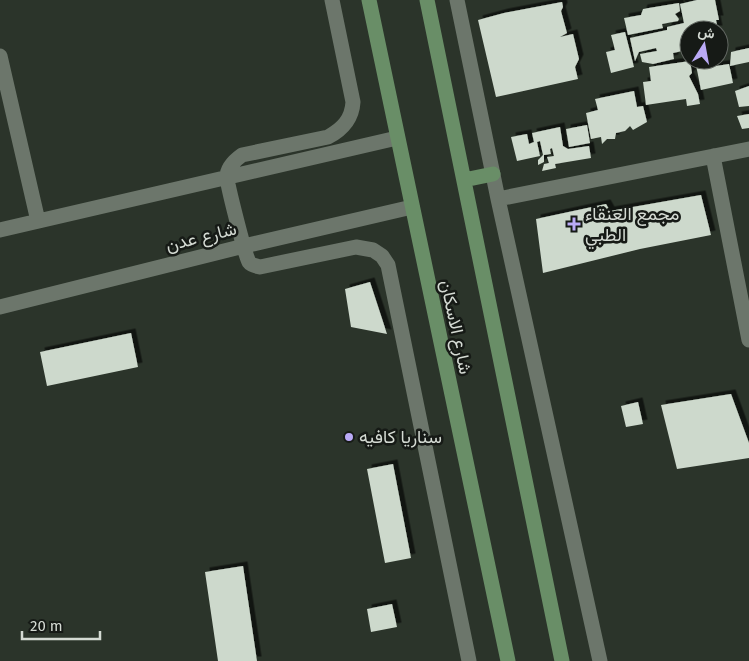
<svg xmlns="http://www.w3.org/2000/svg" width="749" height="661" viewBox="0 0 749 661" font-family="'Fira Sans',Vazirmatn,sans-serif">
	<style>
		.building { fill: #cdd9cc; filter: url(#shadow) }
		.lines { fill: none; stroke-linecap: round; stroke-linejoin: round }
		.minor { stroke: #6c766b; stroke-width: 15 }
		.major { stroke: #698e67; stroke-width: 15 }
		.poi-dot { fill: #baaaf6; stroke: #161a16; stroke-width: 2 }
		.labels { text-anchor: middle; stroke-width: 5; stroke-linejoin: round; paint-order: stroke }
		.poi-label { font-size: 18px; fill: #d4dad3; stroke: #161a16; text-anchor: start }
		.street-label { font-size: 18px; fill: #d4dad3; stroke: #161a16 }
	</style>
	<defs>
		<filter id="shadow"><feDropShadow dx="4.5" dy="-4.5" stdDeviation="0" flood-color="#0009"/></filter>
	</defs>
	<rect width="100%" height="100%" fill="#2b342a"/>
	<!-- building -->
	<path class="building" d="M 697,0 L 715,0 L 719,20 L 716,20 L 718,30 L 689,30 L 689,43 L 686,35 L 684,36 L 687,50 L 673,53 L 674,59 L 653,64 L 642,62 L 640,54 L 657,51 L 656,48 L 639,52 L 635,61 L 630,38 L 667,30 L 667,27 L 684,23 L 680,4 Z
		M 562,2 L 563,7 L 561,11 L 567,33 L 560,37 L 573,34 L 579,59 L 575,67 L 578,79 L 496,97 L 478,20 L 504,13 Z
		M 679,3 L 680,11 L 675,14 L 679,19 L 678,21 L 662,24 L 663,28 L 628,35 L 624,18 L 641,15 L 643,9 Z
		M 625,32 L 634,67 L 611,73 L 606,52 L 615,50 L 611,35 Z
		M 749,48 L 749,62 L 730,66 L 731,52 Z
		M 695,60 L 715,60 L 716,66 L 729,64 L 733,83 L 701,90 Z
		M 690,61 L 692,73 L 689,76 L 698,94 L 700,104 L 687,106 L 686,99 L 646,105 L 643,82 L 651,81 L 649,67 Z
		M 749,86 L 749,106 L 739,107 L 735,91 Z
		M 634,91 L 637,107 L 643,106 L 647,122 L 633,130 L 630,126 L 625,131 L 616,133 L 615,139 L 607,139 L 602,144 L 601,137 L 591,139 L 586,113 L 598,110 L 595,99 Z
		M 749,114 L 749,128 L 742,129 L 737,116 Z
		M 587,125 L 590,143 L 569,147 L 566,129 Z
		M 560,127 L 563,146 L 568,149 L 589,146 L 591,158 L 555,164 L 556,168 L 542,171 L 544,164 L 549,163 L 547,157 L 554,156 L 552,148 L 550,149 L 551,154 L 544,155 L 544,162 L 538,165 L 538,160 L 543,155 L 540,141 L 537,142 L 540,156 L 517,161 L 511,137 L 527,134 L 529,144 L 534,142 L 532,133 Z
		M 701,195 L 711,235 L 640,249 L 543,273 L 536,219 L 606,204 L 610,211 Z
		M 370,282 L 387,334 L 351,327 L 345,289 Z
		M 131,333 L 138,367 L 47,386 L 40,352 Z
		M 731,394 L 749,443 L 749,458 L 677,469 L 661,405 Z
		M 638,402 L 643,424 L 626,427 L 621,406 Z
		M 393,464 L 411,558 L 385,563 L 367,469 Z
		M 243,566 L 257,661 L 218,661 L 205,572 Z
		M 392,604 L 397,627 L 371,632 L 367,609 Z"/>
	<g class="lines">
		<!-- minor -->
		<path class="minor" d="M 332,0 L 353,102 C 352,119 343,129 328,137 L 242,155 C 235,160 227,167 227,177 C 227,184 245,255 249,262 C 251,265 256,266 260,267 L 356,247 L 373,250 L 382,256 L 388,265 L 469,661
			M 457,0 L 498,199 L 600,661
			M 0,56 L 38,221
			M 713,156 L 749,340
			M 498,199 L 749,149
			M 0,230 L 397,138
			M 0,307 L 244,246 L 412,207"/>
		<!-- major -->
		<path class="major" d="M 369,0 L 508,661
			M 427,0 L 562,661
			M 464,180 L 493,174"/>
	</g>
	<!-- markers -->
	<g class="poi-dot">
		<path d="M571.5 216.5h5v5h5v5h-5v5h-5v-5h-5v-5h5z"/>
		<circle cx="349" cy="437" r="5"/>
	</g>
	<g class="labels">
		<!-- poi labels -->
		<g class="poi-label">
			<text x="585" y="220">مجمع العنقاء<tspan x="585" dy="21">الطبي</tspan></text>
			<text x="359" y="443">سناريا كافيه</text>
		</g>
		<!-- street labels -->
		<g class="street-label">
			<text transform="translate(201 237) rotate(-14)" y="6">شارع عدن</text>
			<text transform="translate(456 327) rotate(78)" y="6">شارع الاسكان</text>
		</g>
	</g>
	<!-- north arrow -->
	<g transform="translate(704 45) rotate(11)"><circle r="24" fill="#161a16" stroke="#626762"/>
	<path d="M0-4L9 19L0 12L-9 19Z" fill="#baaaf6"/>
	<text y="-8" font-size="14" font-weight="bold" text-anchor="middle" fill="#d4dad3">ش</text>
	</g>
	<!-- scale -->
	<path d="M22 631v8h78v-8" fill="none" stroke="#d4dad3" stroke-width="2.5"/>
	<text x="30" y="631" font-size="15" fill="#d4dad3" stroke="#161a16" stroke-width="4" paint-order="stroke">20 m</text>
</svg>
